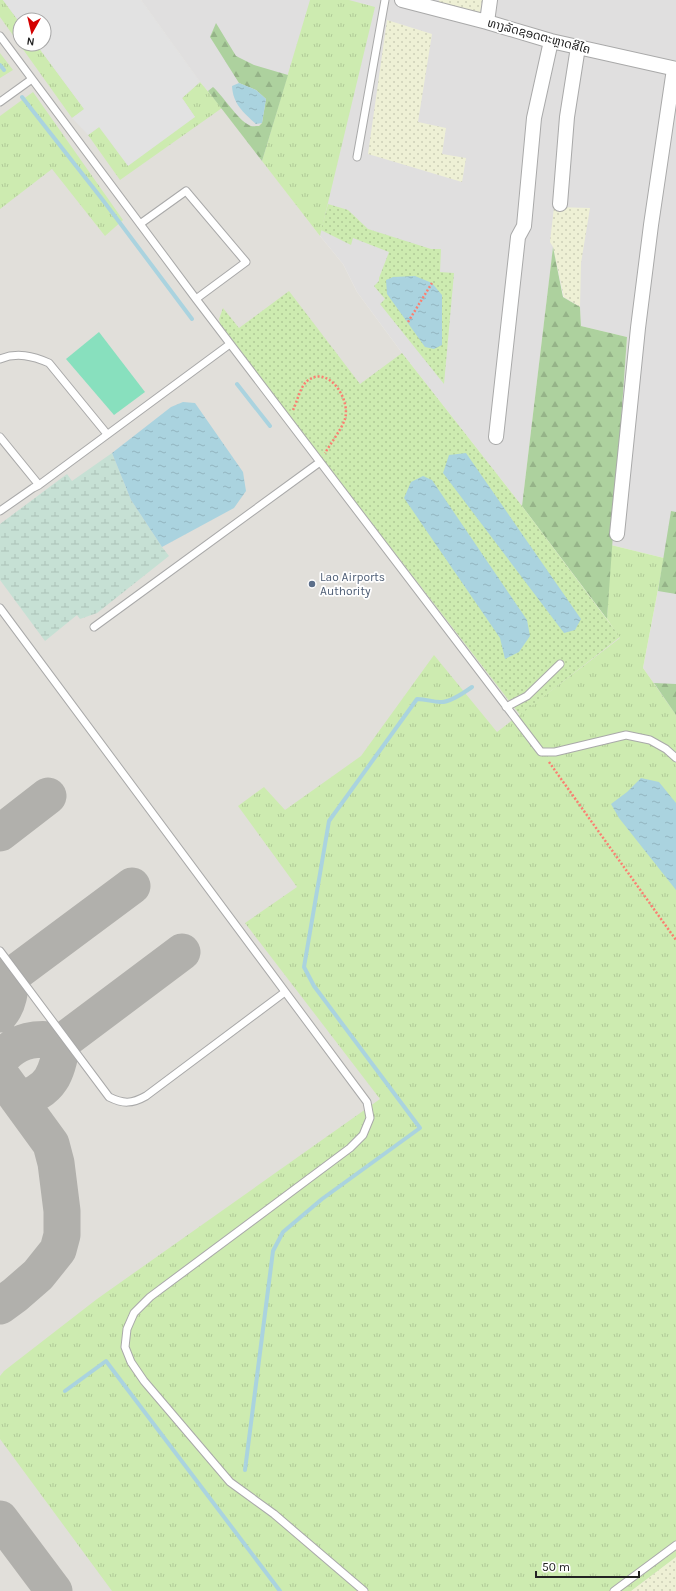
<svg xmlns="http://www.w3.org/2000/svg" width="676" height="1591" viewBox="0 0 676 1591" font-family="Karla,'Noto Sans Lao',sans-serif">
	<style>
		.residential { fill: #e0dfdf }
		.airport { fill: #e1dfda; fill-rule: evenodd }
		.farmland { fill: url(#farmland-dots) }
		.grass { fill: url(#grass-tufts) }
		.forest { fill: url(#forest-firs) }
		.wetland { fill: url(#wetland-marsh) }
		.garden { fill: url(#garden-dots) }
		.pitch { fill: #88e0be }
		.parking { fill: #e2e2e2 }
		.water { fill: url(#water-ripples) }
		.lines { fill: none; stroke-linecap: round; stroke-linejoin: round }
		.stream { stroke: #aad3df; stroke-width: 4 }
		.taxiway { stroke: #b1b0ac; stroke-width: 37 }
		.service-casing { stroke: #a9a9a9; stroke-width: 9 }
		.minor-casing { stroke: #a9a9a9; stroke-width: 16 }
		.path { stroke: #fa8072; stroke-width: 2.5; stroke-dasharray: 2 2; stroke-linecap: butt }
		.service { stroke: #fff; stroke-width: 7 }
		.minor { stroke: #fff; stroke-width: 14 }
		.service-dot { fill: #5c6f8a; stroke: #fff; stroke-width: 1.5 }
		.labels { text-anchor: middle; stroke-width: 3.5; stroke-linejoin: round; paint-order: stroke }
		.street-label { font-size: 12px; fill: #222; stroke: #fff }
		.service-label { font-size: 12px; fill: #4e5e75; stroke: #fff; text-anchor: start }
	</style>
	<defs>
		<pattern id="farmland-dots" width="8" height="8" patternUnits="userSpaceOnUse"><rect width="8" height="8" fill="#eef0d5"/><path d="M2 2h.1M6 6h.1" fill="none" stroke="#ccceb7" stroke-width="1.8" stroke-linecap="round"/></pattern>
		<pattern id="grass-tufts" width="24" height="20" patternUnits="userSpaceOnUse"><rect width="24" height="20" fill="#cdebb0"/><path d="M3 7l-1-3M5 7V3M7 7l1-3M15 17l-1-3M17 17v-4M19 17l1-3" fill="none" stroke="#b0c997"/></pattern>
		<pattern id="forest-firs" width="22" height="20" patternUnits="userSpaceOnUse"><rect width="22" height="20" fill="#add19e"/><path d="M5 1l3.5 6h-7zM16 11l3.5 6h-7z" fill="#95b388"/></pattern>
		<pattern id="wetland-marsh" width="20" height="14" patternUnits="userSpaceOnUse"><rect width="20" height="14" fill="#c6e0d4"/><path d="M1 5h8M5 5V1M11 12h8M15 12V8" fill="none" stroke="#aac0b6"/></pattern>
		<pattern id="garden-dots" width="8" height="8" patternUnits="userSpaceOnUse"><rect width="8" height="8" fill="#cdebb0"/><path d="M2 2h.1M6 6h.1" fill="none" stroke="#b0c997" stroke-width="1.8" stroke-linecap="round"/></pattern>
		<pattern id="water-ripples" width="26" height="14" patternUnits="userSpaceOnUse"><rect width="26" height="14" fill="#aad3df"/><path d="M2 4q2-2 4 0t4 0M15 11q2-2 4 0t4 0" fill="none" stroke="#92b5bf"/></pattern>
	</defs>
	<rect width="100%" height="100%" fill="#f2efe9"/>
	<!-- residential -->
	<path class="residential" d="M 141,0 L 676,0 L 676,715 L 643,668 L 664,558 L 611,545 L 627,337 L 581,326 L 580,307 L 564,297 L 553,248 L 522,506 L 402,353 L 357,292 L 343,264 L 320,236 L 222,108 L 200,82 Z"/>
	<!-- airport -->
	<path class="airport" d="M 0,0 L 141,0 L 200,82 L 222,108 L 320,236 L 343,264 L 357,292 L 402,353 L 522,506 L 654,683 L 676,715 L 676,1557 L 631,1591 L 0,1591 ZM 20,20 L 44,20 L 44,44 L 20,44 Z"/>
	<!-- farmland -->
	<path class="farmland" d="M 439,0 L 482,0 L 480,13 L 438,4 Z
		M 387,20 L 432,34 L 418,122 L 446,128 L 442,154 L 466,158 L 462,182 L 368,154 Z
		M 554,207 L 590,208 L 581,263 L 580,307 L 564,297 L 553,247 L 550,242 Z
		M 676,1557 L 676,1591 L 631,1591 Z"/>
	<!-- grass -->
	<path class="grass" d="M 0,0 L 3,0 L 20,23 L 20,44 L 36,44 L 85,110 L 72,118 L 0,17 Z
		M 310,0 L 349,0 L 375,7 L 320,236 L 262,161 Z
		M 0,53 L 13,70 L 0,78 Z
		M 200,82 L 222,108 L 120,180 L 88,135 L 99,127 L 195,117 L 182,98 Z
		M 33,92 L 123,220 L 105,236 L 52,169 L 0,209 L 0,116 Z
		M 611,545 L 664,558 L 643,668 L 676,715 L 676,1557 L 631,1591 L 112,1591 L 0,1439 L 0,1376 L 4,1371 L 97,1299 L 380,1099 L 245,923 L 297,887 L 238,806 L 264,787 L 285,810 L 361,756 L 434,655 L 497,732 L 620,638 L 607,619 Z"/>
	<!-- forest -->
	<path class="forest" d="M 216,23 L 236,56 L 254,65 L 288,75 L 262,161 L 208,91 L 213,87 C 223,96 238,120 249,125 C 251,127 256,126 259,126 L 262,123 L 266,99 L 256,90 L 239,83 L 210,37 Z
		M 553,247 L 563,297 L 580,307 L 581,326 L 627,337 L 607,619 L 522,506 Z
		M 671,511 L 676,512 L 676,594 L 658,591 Z
		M 654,683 L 676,684 L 676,715 Z"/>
	<!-- wetland -->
	<path class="wetland" d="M 112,453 L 131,500 L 162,547 L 169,556 L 97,613 L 80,619 L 77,615 L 45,641 L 0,580 L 0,524 L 67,474 L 72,481 Z"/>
	<!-- garden -->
	<path class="garden" d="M 328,204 L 348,210 L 368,229 L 431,249 L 441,249 L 440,272 L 454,273 L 444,384 L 380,304 L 385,299 L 374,286 L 379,281 L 379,278 L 389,252 L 353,238 L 351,245 L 321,230 Z
		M 289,291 L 360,384 L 402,353 L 522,506 L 620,637 L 520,715 L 221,328 L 219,319 L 223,308 L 239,328 Z"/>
	<!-- pitch -->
	<path class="pitch" d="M 99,332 L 145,392 L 114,415 L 66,359 Z"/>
	<!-- parking -->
	<path class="parking" d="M 3,0 L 141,0 L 200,82 L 182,98 L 195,117 L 128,166 L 99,127 L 88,135 L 72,118 L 84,109 L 36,44 L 44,44 L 44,20 L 20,20 L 20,23 Z"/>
	<!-- water -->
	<path class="water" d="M 239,83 L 256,90 L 266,99 L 262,123 L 256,124 C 243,112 233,104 232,86 Z
		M 415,276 L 432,283 L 442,295 L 442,345 L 434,349 L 425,347 L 387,294 L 386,280 L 393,277 Z
		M 183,402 L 195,403 L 243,472 L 246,491 L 234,508 L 162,547 L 131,500 L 112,453 L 171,407 Z
		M 466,453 L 581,619 L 575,630 L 564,633 L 443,473 L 449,455 Z
		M 423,476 L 432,480 L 527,620 L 530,636 L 519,652 L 505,659 L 500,638 L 404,498 L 411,482 Z
		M 641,778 L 659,782 L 676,803 L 676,890 L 619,818 L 611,804 L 627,792 Z"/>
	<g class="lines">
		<!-- stream -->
		<path class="stream" d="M 0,65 L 4,70
			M 22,97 L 102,199 L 192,319
			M 237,384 L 270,426
			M 65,1391 L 106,1361 L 280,1591
			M 245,1470 L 273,1251 L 283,1232 L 322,1199 L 420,1128 L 314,986 L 304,967 L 329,821 L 417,699 C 427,699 432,702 440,702 C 449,703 465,692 472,687"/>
		<!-- taxiway -->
		<path class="taxiway" d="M 0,833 L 48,796
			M 0,973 L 11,976 L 132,886
			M 0,1014 C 9,1004 10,989 11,976
			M 0,1060 C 15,1040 39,1036 62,1042 L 182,952
			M 0,1074 L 51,1144 L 56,1163 L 62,1211 L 62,1235 L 58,1250 L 38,1275 L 15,1295 L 0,1306
			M 18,1099 C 51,1093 58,1072 62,1042
			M 0,1519 L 54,1591"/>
		<!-- service casing -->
		<g class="service-casing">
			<path id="service" d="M 0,36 L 196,299 L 541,752 L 555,752 L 626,735 L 650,740 L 666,749 L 676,758
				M 0,102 L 32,79
				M 357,157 L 385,0
				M 140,224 L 186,191 L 246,262 L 196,299
				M 0,359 C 17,352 33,356 49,363 L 107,434
				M 0,437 L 39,485 L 230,344
				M 0,511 L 33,488 L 39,485
				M 0,608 L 367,1102 L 370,1118 L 363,1135 L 350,1148 L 150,1297 L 134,1313 L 127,1329 L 125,1347 L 131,1362 L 144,1381 L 230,1482 L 274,1514 L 364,1591
				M 94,627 L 320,462
				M 506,707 L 527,696 L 560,664
				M 0,951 L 109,1097 C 123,1104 132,1104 146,1096 L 285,992
				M 614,1591 L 676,1545"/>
		</g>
		<!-- minor casing -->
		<g class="minor-casing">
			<path id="minor" d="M 402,0 L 487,22 L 551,41 L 676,69
				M 487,22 L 490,0
				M 560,204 L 567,117 L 578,47
				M 496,437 L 518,237 L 524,226 L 534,118 L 551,41
				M 617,534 L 638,328 L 651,225 L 674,69"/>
		</g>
		<!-- path -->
		<path class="path" d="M 408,322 L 432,283
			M 293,410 C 297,402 300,388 306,382 C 327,363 351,398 345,419 C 341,430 331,443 325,453
			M 549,762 L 676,940"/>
		<!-- service -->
		<use href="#service" class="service"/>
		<!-- minor -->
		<use href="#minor" class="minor"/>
	</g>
	<!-- markers -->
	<circle class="service-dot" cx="312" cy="584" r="4"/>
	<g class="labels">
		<!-- street labels -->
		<g class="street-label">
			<text transform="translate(539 36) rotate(15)" y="4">ທາງລັດຊອດຕະຫຼາດສີໄຄ</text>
		</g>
		<!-- service labels -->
		<g class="service-label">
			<text x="320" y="581">Lao Airports<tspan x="320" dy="14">Authority</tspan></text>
		</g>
	</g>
	<!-- north arrow -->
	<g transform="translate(32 32) rotate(188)"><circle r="19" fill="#ffffff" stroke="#a7a7a7"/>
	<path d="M0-3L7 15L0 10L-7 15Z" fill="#d40000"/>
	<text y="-6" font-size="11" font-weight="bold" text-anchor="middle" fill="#222222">N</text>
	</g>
	<!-- scale -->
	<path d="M536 1571v6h103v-6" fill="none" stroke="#222222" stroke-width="2"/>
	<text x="542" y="1571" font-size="12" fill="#222222" stroke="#ffffff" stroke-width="3" paint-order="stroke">50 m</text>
</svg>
